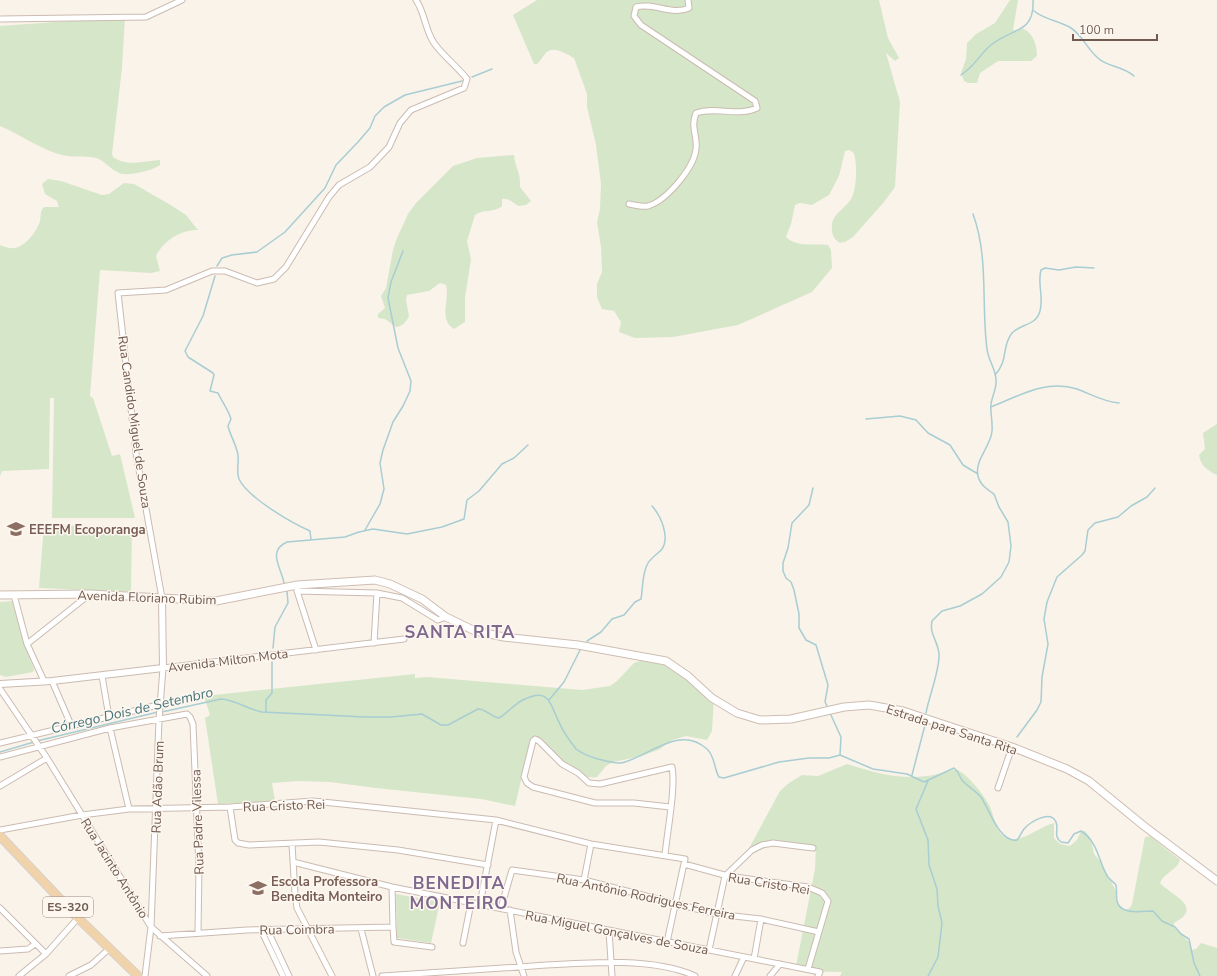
<svg xmlns="http://www.w3.org/2000/svg" width="1217" height="976" viewBox="0 0 1217 976" font-family="'Nunito Sans',sans-serif">
	<style>
		.green { fill: #d6e6c9 }
		.lines { fill: none; stroke-linecap: round; stroke-linejoin: round }
		.stream { stroke: #a8cdd2; stroke-width: 1.5 }
		.minor-casing { stroke: #cbbbb1; stroke-width: 7 }
		.tertiary-casing { stroke: #cbbbb1; stroke-width: 8 }
		.secondary-casing { stroke: #cfbdb2; stroke-width: 9 }
		.primary-casing { stroke: #d7d1ce; stroke-width: 10 }
		.minor { stroke: #fff; stroke-width: 5 }
		.tertiary { stroke: #fff; stroke-width: 6 }
		.secondary { stroke: #fff; stroke-width: 7 }
		.primary { stroke: #f0d3ab; stroke-width: 8 }
		.labels { text-anchor: middle; stroke-width: 3; stroke-linejoin: round; paint-order: stroke }
		.shield { fill: #fdf7f0; stroke: #9b8a80; stroke-width: 1 }
		.shield-label { font-size: 12px; font-weight: bold; fill: #715b50 }
		.street-label { font-size: 13px; fill: #715b50; stroke: #fdf7f0 }
		.education-label { font-size: 13px; font-weight: bold; fill: #785e54; stroke: #fdf7f0; text-anchor: start }
		.water-label { font-size: 14px; font-style: italic; fill: #49757b; stroke: #fdf7f0 }
		.district-label { font-size: 17px; font-weight: bold; letter-spacing: 1px; fill: #7f688d; stroke: #fdf7f0 }
	</style>
	<rect width="100%" height="100%" fill="#faf3ea"/>
	<!-- green -->
	<path class="green" d="M 537,0 L 879,0 L 888,38 L 899,58 L 895,61 L 886,53 L 900,102 L 895,187 L 884,202 L 853,237 L 845,242 L 840,243 C 835,240 832,236 832,230 C 830,213 846,210 852,197 C 857,186 857,164 854,153 L 849,150 L 845,151 L 839,176 L 829,195 L 812,205 L 800,203 L 795,205 L 791,224 L 786,237 C 797,248 814,243 828,245 L 831,250 L 832,268 L 812,292 L 738,325 L 673,337 L 635,338 L 619,332 L 621,322 L 614,311 L 602,309 L 597,297 L 597,284 L 602,272 L 601,247 L 597,222 L 600,209 L 601,184 L 596,145 L 587,107 L 587,94 L 574,58 C 567,54 552,44 545,54 C 542,57 541,61 537,64 L 534,64 L 513,15 Z
		M 1010,0 L 1018,0 L 1013,30 L 1016,32 L 1022,28 C 1033,32 1037,45 1037,56 L 1031,61 L 998,61 L 980,73 L 977,83 L 968,83 L 964,81 L 961,73 L 966,59 L 967,43 L 976,34 L 995,23 Z
		M 125,17 L 122,68 L 112,154 L 113,157 C 127,167 144,161 160,160 L 160,165 C 154,170 127,177 119,173 C 110,169 105,161 96,158 C 85,155 73,158 62,155 C 40,149 21,135 0,126 L 0,26 Z
		M 514,155 C 515,168 521,172 520,187 L 531,201 L 526,205 L 519,206 C 514,204 508,197 502,199 L 502,206 C 494,213 483,209 475,215 L 467,241 L 471,259 L 465,298 L 465,322 L 454,329 C 438,319 450,300 446,285 L 440,283 L 429,291 L 407,295 L 406,300 L 409,316 C 406,322 403,326 396,327 L 385,319 L 378,318 L 378,314 L 385,308 L 381,296 L 386,288 L 393,250 L 397,238 L 408,214 L 416,203 L 453,166 L 477,158 Z
		M 48,179 L 61,181 L 102,195 L 109,194 L 124,183 L 134,184 L 169,204 L 186,215 L 198,230 C 181,230 164,240 156,256 L 160,271 L 151,273 L 100,270 L 90,396 L 93,398 L 112,456 L 120,454 L 135,518 L 52,518 L 54,398 L 50,398 L 49,469 L 2,471 L 0,476 L 0,245 C 5,247 10,249 15,248 C 26,246 37,231 40,221 C 41,215 40,211 44,207 L 59,207 L 57,201 L 45,194 L 42,184 Z
		M 1217,424 L 1217,475 C 1208,471 1200,465 1199,455 L 1205,449 L 1203,433 Z
		M 44,525 L 132,527 L 131,592 L 39,588 Z
		M 12,601 L 24,644 L 34,669 L 33,672 L 6,677 L 0,675 L 0,602 Z
		M 643,660 L 665,663 L 714,698 L 712,731 L 707,740 L 686,736 L 672,740 L 660,749 L 642,756 L 613,762 L 606,766 L 597,777 C 575,781 551,753 536,738 L 531,738 L 515,806 L 481,799 L 376,788 L 330,782 L 298,781 L 272,783 L 275,801 L 218,804 L 205,718 L 210,715 L 204,696 L 415,674 L 415,678 L 427,677 L 582,690 L 610,686 L 617,681 L 634,663 Z
		M 847,764 C 888,777 914,783 956,769 C 969,776 981,791 989,805 C 995,815 994,837 1011,839 C 1023,841 1042,826 1054,823 L 1054,838 L 1060,844 L 1070,846 L 1077,840 L 1081,831 L 1085,831 L 1091,839 L 1094,854 L 1101,862 L 1116,891 L 1117,903 L 1125,910 L 1130,908 L 1132,904 L 1144,842 L 1145,837 L 1150,836 L 1180,860 C 1177,870 1164,873 1160,883 C 1171,895 1205,907 1174,923 L 1174,927 L 1189,942 L 1191,950 L 1196,949 L 1201,943 L 1217,948 L 1217,976 L 840,976 L 842,972 L 795,971 L 815,869 L 816,845 L 766,847 L 748,856 L 746,854 L 780,791 L 789,783 L 802,775 L 818,776 Z
		M 396,894 L 440,902 L 431,943 L 397,938 Z"/>
	<g class="lines">
		<!-- stream -->
		<path class="stream" d="M 1034,11 C 1045,20 1060,21 1071,28 C 1083,36 1087,49 1098,58 C 1107,67 1123,66 1134,76
			M 961,75 C 976,65 979,55 991,45 C 1011,28 1035,34 1033,0
			M 472,77 L 492,69
			M 217,266 L 222,258 L 232,255 L 257,252 L 285,232 L 325,188 L 336,165 L 358,142 L 370,128 L 375,116 L 384,107 L 405,95 L 462,81
			M 215,276 L 203,316 L 185,351 L 188,357 L 213,373 L 214,375 L 210,391 L 218,393 C 222,402 228,409 231,419 L 228,426 C 230,435 236,444 238,455 C 239,463 236,472 239,479 C 248,498 292,523 310,531 L 311,540
			M 995,375 C 1009,360 1001,347 1012,333 C 1022,323 1036,326 1040,311 C 1044,297 1037,283 1041,270 L 1045,268 L 1059,270 L 1076,267 L 1094,268
			M 991,407 C 1019,396 1046,379 1077,389 C 1091,394 1103,402 1119,403
			M 866,419 L 900,416 L 916,420 L 928,433 L 950,445 L 963,465 L 978,474
			M 813,488 L 809,505 L 792,523 L 788,548 L 783,563 L 783,571 L 786,578 L 791,582 L 794,590 L 799,614 L 799,628 L 806,640 L 816,645 L 828,685 L 825,702 L 828,708
			M 365,530 L 380,504 L 384,489 L 380,463 L 383,450 L 393,422 L 403,406 L 410,391 L 411,381 L 398,348 L 388,298 L 391,282 L 403,251
			M 284,583 C 281,567 267,551 287,542 L 345,537 L 359,532 L 373,529 L 407,534 L 442,527 L 464,519 L 467,500 L 479,491 L 502,464 L 514,458 L 528,445
			M 587,641 L 601,632 L 612,619 L 624,615 L 635,602 L 641,599 C 643,588 642,575 647,565 C 650,558 657,555 662,549 C 670,537 661,516 652,506
			M 273,648 L 275,627 L 288,603 L 287,591
			M 549,700 L 564,682 L 580,650
			M 162,712 L 221,699 C 236,700 247,709 262,712 L 365,717 L 391,717 L 422,714 L 441,725 L 448,725 L 478,709 C 486,709 491,717 499,718 C 507,713 514,705 521,701 C 547,687 549,700 558,720 C 562,730 569,740 576,749 C 581,753 591,757 598,759 C 606,761 617,765 625,762 C 652,754 680,725 707,749 C 715,756 714,769 719,777 L 724,778 L 779,762 L 809,758 L 829,758 L 840,755 L 873,769 L 907,774 L 924,782 L 954,768 C 959,772 959,776 962,780 C 968,787 976,791 981,797 C 989,808 999,843 1017,840 C 1020,837 1021,833 1024,829 C 1029,823 1050,809 1056,822 C 1059,830 1053,836 1061,842 L 1068,843 L 1074,834 L 1081,831 C 1097,841 1098,858 1106,874 C 1108,879 1113,881 1116,885 C 1117,891 1116,896 1117,901 C 1120,916 1143,911 1153,911 L 1162,921 L 1175,927 L 1181,934 L 1189,939 L 1194,963 L 1200,976
			M 266,712 L 266,700 L 272,693 L 272,662
			M 830,713 L 841,737 L 840,755
			M 926,713 C 929,696 940,670 939,654 C 938,641 929,634 932,621 L 942,611 L 960,606 L 982,594 L 1001,577 L 1009,562 L 1011,546 L 1008,522 L 999,507 L 994,494 C 988,490 980,485 978,476 C 974,461 991,446 992,431 C 993,422 990,413 991,404 C 992,396 997,388 996,380 C 996,369 988,360 987,349 C 981,303 989,258 973,214
			M 1017,737 L 1037,710 L 1041,702 L 1042,677 L 1048,644 L 1044,619 L 1047,602 L 1057,577 L 1082,555 L 1085,551 L 1088,530 L 1095,523 L 1118,517 L 1131,506 L 1147,497 L 1155,488
			M 37,741 L 158,712
			M 0,752 L 34,742
			M 912,775 L 925,725
			M 928,976 L 938,957 L 942,923 L 938,906 L 937,889 L 929,865 L 928,840 L 916,809 L 928,781"/>
		<!-- minor casing -->
		<g class="minor-casing">
			<path id="minor" d="M 0,19 L 146,17 L 182,0
				M 629,204 C 635,205 643,207 648,206 C 666,201 694,168 696,149 C 698,136 690,128 696,113 C 716,106 738,117 757,108 L 755,101 L 641,25 L 634,16 L 636,7 C 654,2 672,16 689,8 L 688,0
				M 297,585 L 297,591 L 377,593 L 402,598 L 438,620 L 446,617
				M 297,591 L 316,650
				M 14,595 L 27,644 L 44,681
				M 162,598 L 136,453 L 118,293 L 166,290 L 212,271 L 225,271 L 257,283 L 274,279 L 286,267 L 329,197 L 339,185 L 370,167 L 389,147 L 400,123 L 411,110 L 464,88 L 467,79 C 457,66 443,56 434,43 C 425,30 425,13 416,0
				M 374,643 L 377,593
				M 27,644 L 90,594
				M 102,676 L 109,717
				M 52,681 L 71,725
				M 0,689 L 47,758 L 151,927 L 207,976
				M 110,728 L 129,809
				M 0,743 L 162,704
				M 0,757 L 110,728 L 187,714 L 190,717 L 193,724 L 199,867 L 198,932
				M 0,786 L 47,758
				M 998,788 L 1012,747
				M 230,807 L 235,840 L 238,843 L 249,845 L 319,842 L 398,850 L 488,865
				M 0,830 L 82,815 L 129,809 L 230,807 L 313,801 L 496,820 L 591,844 L 685,859 L 667,942
				M 292,844 L 295,894 L 297,908 L 332,976
				M 665,855 C 667,833 676,787 672,767 L 600,784 L 589,783 L 578,773 L 562,764 L 539,741 L 535,739 L 533,741 L 524,777 L 527,783 L 533,787 L 595,803 L 634,803 L 670,807
				M 293,862 L 392,887 L 820,972 L 818,976
				M 684,864 L 728,876 L 808,887 L 822,893 L 828,901 L 808,969
				M 584,880 L 591,844
				M 480,904 L 496,820
				M 0,908 L 46,954
				M 501,908 L 512,870 L 584,880 L 716,914 L 761,919 L 819,932
				M 510,910 L 516,952 L 524,976
				M 393,927 L 394,942 L 432,947
				M 267,929 L 289,976
				M 361,929 L 373,976
				M 261,930 L 283,976
				M 609,931 L 612,976
				M 160,936 L 247,930 L 393,927 L 392,887
				M 463,943 L 471,903
				M 709,950 L 725,876 L 752,850 L 762,845 L 773,843 L 813,848
				M 0,951 L 28,949 L 35,944
				M 754,959 L 761,919
				M 19,976 L 46,954 L 78,918
				M 69,976 L 91,965 L 110,948
				M 145,976 L 151,927 L 159,720 L 163,668 L 404,639
				M 382,976 C 432,973 483,969 533,966 C 581,963 651,956 695,976
				M 735,976 L 744,957
				M 770,976 L 780,964"/>
		</g>
		<!-- tertiary casing -->
		<g class="tertiary-casing">
			<path id="tertiary" d="M 0,684 L 52,681 L 163,668 L 162,598"/>
		</g>
		<!-- secondary casing -->
		<g class="secondary-casing">
			<path id="secondary" d="M 0,595 L 90,594 L 216,601 L 297,585 L 375,580 L 390,584 L 422,599 L 446,617 L 475,631 L 504,637 L 578,645 L 666,661 L 688,676 L 712,698 L 737,713 L 760,720 L 791,719 L 844,707 L 869,705 L 903,711 L 1012,747 L 1067,769 L 1089,781 L 1144,826 L 1217,881"/>
		</g>
		<!-- primary casing -->
		<g class="primary-casing">
			<path id="primary" d="M 0,836 L 78,918 L 138,976"/>
		</g>
		<!-- minor -->
		<use href="#minor" class="minor"/>
		<!-- tertiary -->
		<use href="#tertiary" class="tertiary"/>
		<!-- secondary -->
		<use href="#secondary" class="secondary"/>
		<!-- primary -->
		<use href="#primary" class="primary"/>
	</g>
	<!-- icons -->
	<defs>
		<g id="school-bare" transform="scale(1.38)"><path d="M0-5L7-2L0 1L-7-2ZM-4 1L0 2.5L4 1V4Q0 6-4 4Z" fill="#8d6e63" stroke="#fdf7f0" stroke-width="2.5" paint-order="stroke"/></g>
	</defs>
	<g fill-rule="evenodd">
		<use href="#school-bare" x="16" y="529"/>
		<use href="#school-bare" x="258" y="888"/>
	</g>
	<g class="labels">
		<!-- shield labels -->
		<rect class="shield" x="43" y="897" width="50" height="20" rx="3"/>
		<g class="shield-label">
			<text x="68" y="911">ES-320</text>
		</g>
		<!-- street labels -->
		<g class="street-label">
			<text transform="translate(135 422) rotate(82)" y="5">Rua Candido Miguel de Souza</text>
			<text transform="translate(147 597) rotate(2)" y="5">Avenida Floriano Rubim</text>
			<text transform="translate(228 660) rotate(-7)" y="5">Avenida Milton Mota</text>
			<text transform="translate(952 729) rotate(18)" y="5">Estrada para Santa Rita</text>
			<text transform="translate(157 787) rotate(-88)" y="5">Rua Adão Brum</text>
			<text transform="translate(284 805) rotate(-2)" y="5">Rua Cristo Rei</text>
			<text transform="translate(197 822) rotate(-92)" y="5">Rua Padre Vilessa</text>
			<text transform="translate(115 868) rotate(58)" y="5">Rua Jacinto Antônio</text>
			<text transform="translate(769 883) rotate(9)" y="5">Rua Cristo Rei</text>
			<text transform="translate(646 896) rotate(12)" y="5">Rua Antônio Rodrigues Ferreira</text>
			<text transform="translate(297 929) rotate(-1)" y="5">Rua Coimbra</text>
			<text transform="translate(617 932) rotate(11)" y="5">Rua Miguel Gonçalves de Souza</text>
		</g>
		<!-- education labels -->
		<g class="education-label">
			<text x="29" y="534">EEEFM Ecoporanga</text>
			<text x="271" y="886">Escola Professora<tspan x="271" dy="15">Benedita Monteiro</tspan></text>
		</g>
		<!-- water labels -->
		<g class="water-label">
			<text transform="translate(132 710) rotate(-13)" y="5">Córrego Dois de Setembro</text>
		</g>
		<!-- district labels -->
		<g class="district-label">
			<text x="460" y="638">SANTA RITA</text>
			<text x="459" y="889">BENEDITA<tspan x="459" dy="20">MONTEIRO</tspan></text>
		</g>
	</g>
	<!-- scale -->
	<path d="M1073 34v6h84v-6" fill="none" stroke="#715b50" stroke-width="2"/>
	<text x="1079" y="34" font-size="12" fill="#715b50" stroke="#fdf7f0" stroke-width="3" paint-order="stroke">100 m</text>
</svg>
